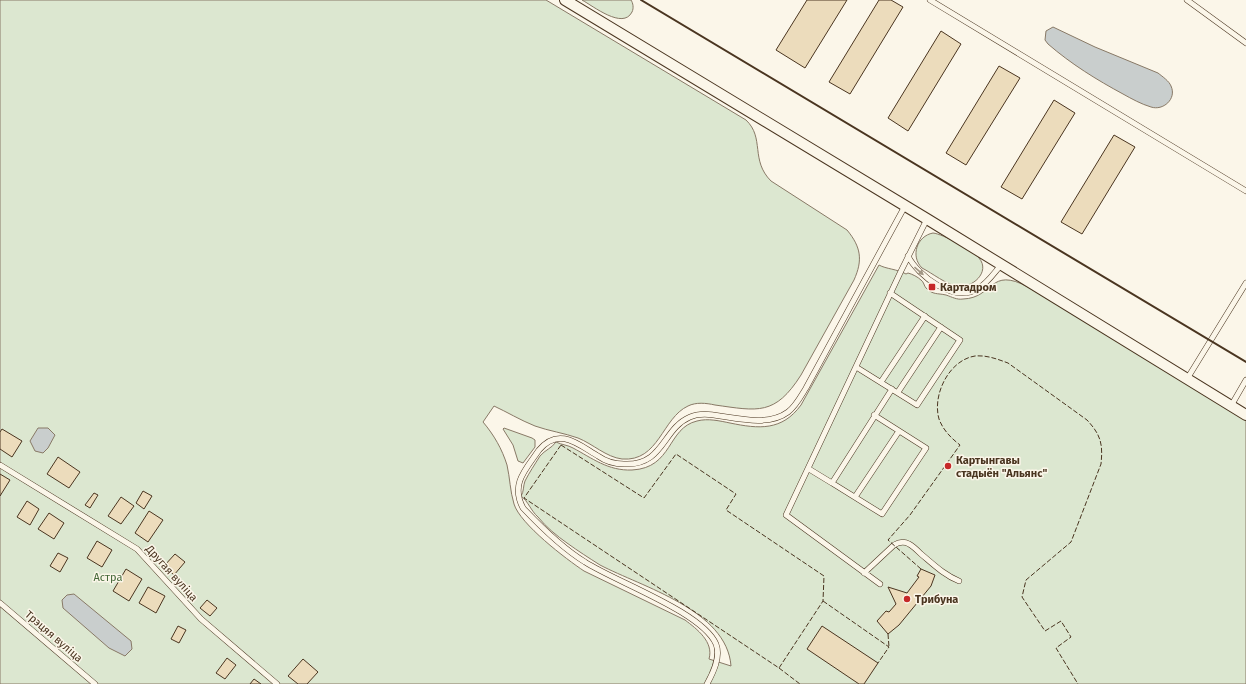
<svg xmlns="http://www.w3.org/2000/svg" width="1246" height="684" viewBox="0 0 1246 684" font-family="'Fira Sans',sans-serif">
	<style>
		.green { fill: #dce7d0; stroke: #887966 }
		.water { fill: #c9cecd; stroke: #887966 }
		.building { fill: #ecdcbc; stroke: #4a3520 }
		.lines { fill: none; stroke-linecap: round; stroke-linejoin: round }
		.lane-casing { stroke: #4a3520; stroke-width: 6 }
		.street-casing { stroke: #4a3520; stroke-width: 12 }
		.lane { stroke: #fbf6e9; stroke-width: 5 }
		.street { stroke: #fbf6e9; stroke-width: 10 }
		.fence { stroke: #4a3520; stroke-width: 1; stroke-dasharray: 5 2; stroke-linecap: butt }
		.wall { stroke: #4a3520; stroke-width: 2 }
		.oneway { fill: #a29684 }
		.poi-dot { fill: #c62828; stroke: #fbf6e9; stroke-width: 1.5 }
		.labels { text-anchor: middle; stroke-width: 3; stroke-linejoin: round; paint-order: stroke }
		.poi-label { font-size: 11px; font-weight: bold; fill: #4a3520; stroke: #fbf6e9; text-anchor: start }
		.street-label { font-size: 11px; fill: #4a3520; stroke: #fbf6e9 }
		.park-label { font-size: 11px; fill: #436837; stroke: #fbf6e9 }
	</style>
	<rect width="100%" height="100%" fill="#fbf6e9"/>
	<!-- green -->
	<path class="green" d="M 0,0 L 546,0 L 746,120 C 765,138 750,160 771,181 L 847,230 C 861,247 863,260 854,280 L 801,375 C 775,416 758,411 715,405 C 706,403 696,402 688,406 C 662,418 659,462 622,459 C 606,457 593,444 578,438 C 564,433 549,431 535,426 C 520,420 507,412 494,406 L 483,422 C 494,435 502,449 507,465 C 510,478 510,491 514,504 C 520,524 566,559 584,571 L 685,620 C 697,629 714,642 709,659 L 731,666 C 727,610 642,587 600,565 C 589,558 578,551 567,543 C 557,536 546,527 538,517 C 531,511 528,501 521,496 C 524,492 523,486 525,481 C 529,473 535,464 540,456 C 545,450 552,448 556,442 C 562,445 568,445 573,448 C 592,458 608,471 632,470 C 673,468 667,428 697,421 C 708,418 720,421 730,423 C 759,429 782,431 801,405 L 879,265 C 886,269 897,269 906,274 L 908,273 C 912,274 918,277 921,280 C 924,282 924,286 926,288 C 933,295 937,293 946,295 C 952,297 957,300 963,299 C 994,298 989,266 1028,287 L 1246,420 L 1246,684 L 0,684 Z
		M 582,0 L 631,0 C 633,3 634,8 632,12 C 623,30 593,6 582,0 Z
		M 933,233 C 943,234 972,250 979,258 C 991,272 972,289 957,286 C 947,285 932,273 922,268 C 910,256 917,236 933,233 Z
		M 504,428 L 532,438 L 535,440 L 535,447 L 523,463 L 518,461 L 513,445 L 503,429 Z"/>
	<!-- water -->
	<path class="water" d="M 1053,27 L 1095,47 L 1158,73 C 1163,77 1169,81 1171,86 C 1177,99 1163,111 1151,107 C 1141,104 1132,99 1123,94 C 1097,80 1071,64 1048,44 L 1045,40 L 1046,31 Z
		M 38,428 L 48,428 L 55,435 L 48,448 L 43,453 L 35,451 L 30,441 Z
		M 74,594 L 131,641 L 132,649 L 125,656 L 109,648 L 63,608 L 62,600 L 67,595 Z"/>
	<!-- building -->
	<path class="building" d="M 807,0 L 847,0 L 805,68 L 776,50 Z
		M 879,0 L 891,0 L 903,7 L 850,94 L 829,82 Z
		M 941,31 L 961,44 L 908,131 L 888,118 Z
		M 999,66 L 1020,78 L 966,165 L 946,153 Z
		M 1054,100 L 1075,113 L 1022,199 L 1001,187 Z
		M 1114,135 L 1135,147 L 1082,234 L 1061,222 Z
		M 2,429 L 22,441 L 12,457 L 0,449 L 0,432 Z
		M 58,457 L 80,472 L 69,488 L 47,474 Z
		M 0,474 L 10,480 L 0,496 Z
		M 143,491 L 152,496 L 144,509 L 136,503 Z
		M 94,493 L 98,495 L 90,508 L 85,505 Z
		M 121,497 L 134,506 L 121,524 L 108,516 Z
		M 27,501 L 39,509 L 30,525 L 17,517 Z
		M 149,511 L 163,520 L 148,542 L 135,533 Z
		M 49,513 L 64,523 L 54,539 L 38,529 Z
		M 97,541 L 112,550 L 102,567 L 87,558 Z
		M 58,553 L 68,558 L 60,572 L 50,566 Z
		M 175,554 L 185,562 L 174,575 L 164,566 Z
		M 126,569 L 142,579 L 129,601 L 113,591 Z
		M 921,569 L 935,575 L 931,586 L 899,625 L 888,634 L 877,621 L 886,611 L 889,612 L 896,604 L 888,587 L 907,593 L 919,577 L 917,576 Z
		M 148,587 L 165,596 L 156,613 L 139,603 Z
		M 207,600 L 217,608 L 210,616 L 200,608 Z
		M 178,626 L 186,630 L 179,643 L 171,639 Z
		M 822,626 L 878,663 L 864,684 L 859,684 L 807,649 Z
		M 227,658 L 236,665 L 225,679 L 216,673 Z
		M 303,659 L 318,672 L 307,684 L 298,684 L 288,676 Z
		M 254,679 L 261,684 L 250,684 Z"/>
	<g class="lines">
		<!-- lane casing -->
		<g class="lane-casing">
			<path id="lane" d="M 930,0 L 1246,191
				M 1187,0 L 1246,43
				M 908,256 C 918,276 954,303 977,289 C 987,284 994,273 1001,265
				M 856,367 L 917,405 L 960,340 L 890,293
				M 1187,379 L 1246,283
				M 881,382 L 925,316
				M 898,392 L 941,327
				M 1231,406 L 1246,380
				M 0,465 L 137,549 L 201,619 L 277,684
				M 809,469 L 832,483 L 892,389
				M 832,483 L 882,514 L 926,448 L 874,415
				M 855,497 L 899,431
				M 864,573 L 894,545 C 899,542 904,541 909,544 C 913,546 917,550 921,554 C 933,564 944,575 959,581
				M 880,584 L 786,515 L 901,271 L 927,219
				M 0,603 L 95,684
				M 707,684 C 713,673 721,657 716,644 C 702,612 616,582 585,562 C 562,548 541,527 523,508 C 510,484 526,469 539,450 C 559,426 579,445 598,456 C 605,461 615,464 624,464 C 664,466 662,429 690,417 C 699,413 710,414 720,416 C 741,419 769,426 788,412 C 796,406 801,396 806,388 L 905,206"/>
		</g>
		<!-- street casing -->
		<g class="street-casing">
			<path id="street" d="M 565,0 L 927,219 L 1246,415"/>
		</g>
		<!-- lane -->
		<use href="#lane" class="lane"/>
		<!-- street -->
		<use href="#street" class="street"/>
		<!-- fence -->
		<path class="fence" d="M 561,445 L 644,498 L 676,454 L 736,494 L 726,510 L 824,576 L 823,601 L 779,668 L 524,498 Z
			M 921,569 L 888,540 L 910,515 L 960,445 C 951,438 943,430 939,419 C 932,395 949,360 975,356 C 987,355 997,359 1008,363 L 1087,420 C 1101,435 1103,444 1101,464 L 1071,542 L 1026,580 L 1022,597 L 1045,631 L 1061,621 L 1071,637 L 1056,648 L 1078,684
			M 823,601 L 889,647 L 878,663
			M 888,634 L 889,647
			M 779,668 L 800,684"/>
		<!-- wall -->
		<path class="wall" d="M 641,0 L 1246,362"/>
	</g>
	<!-- one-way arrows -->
	<defs><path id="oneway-solid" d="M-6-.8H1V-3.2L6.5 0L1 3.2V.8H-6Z"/></defs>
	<use class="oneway" href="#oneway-solid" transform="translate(919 271) rotate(41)"/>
	<!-- markers -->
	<g class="poi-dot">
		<rect x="928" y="283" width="8" height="8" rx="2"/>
		<circle cx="948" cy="466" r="4"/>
		<circle cx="907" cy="599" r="4"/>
	</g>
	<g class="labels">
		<!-- poi labels -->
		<g class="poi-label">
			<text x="940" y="291">Картадром</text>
			<text x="956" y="464">Картынгавы<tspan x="956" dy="13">стадыён "Альянс"</tspan></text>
			<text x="915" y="603">Трибуна</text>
		</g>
		<!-- street labels -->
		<g class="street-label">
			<text transform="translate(172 573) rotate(48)" y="4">Другая вуліца</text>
			<text transform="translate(54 636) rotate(41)" y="4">Трэцяя вуліца</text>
		</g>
		<!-- park labels -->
		<g class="park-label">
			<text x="108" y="581">Астра</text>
		</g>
	</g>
</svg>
